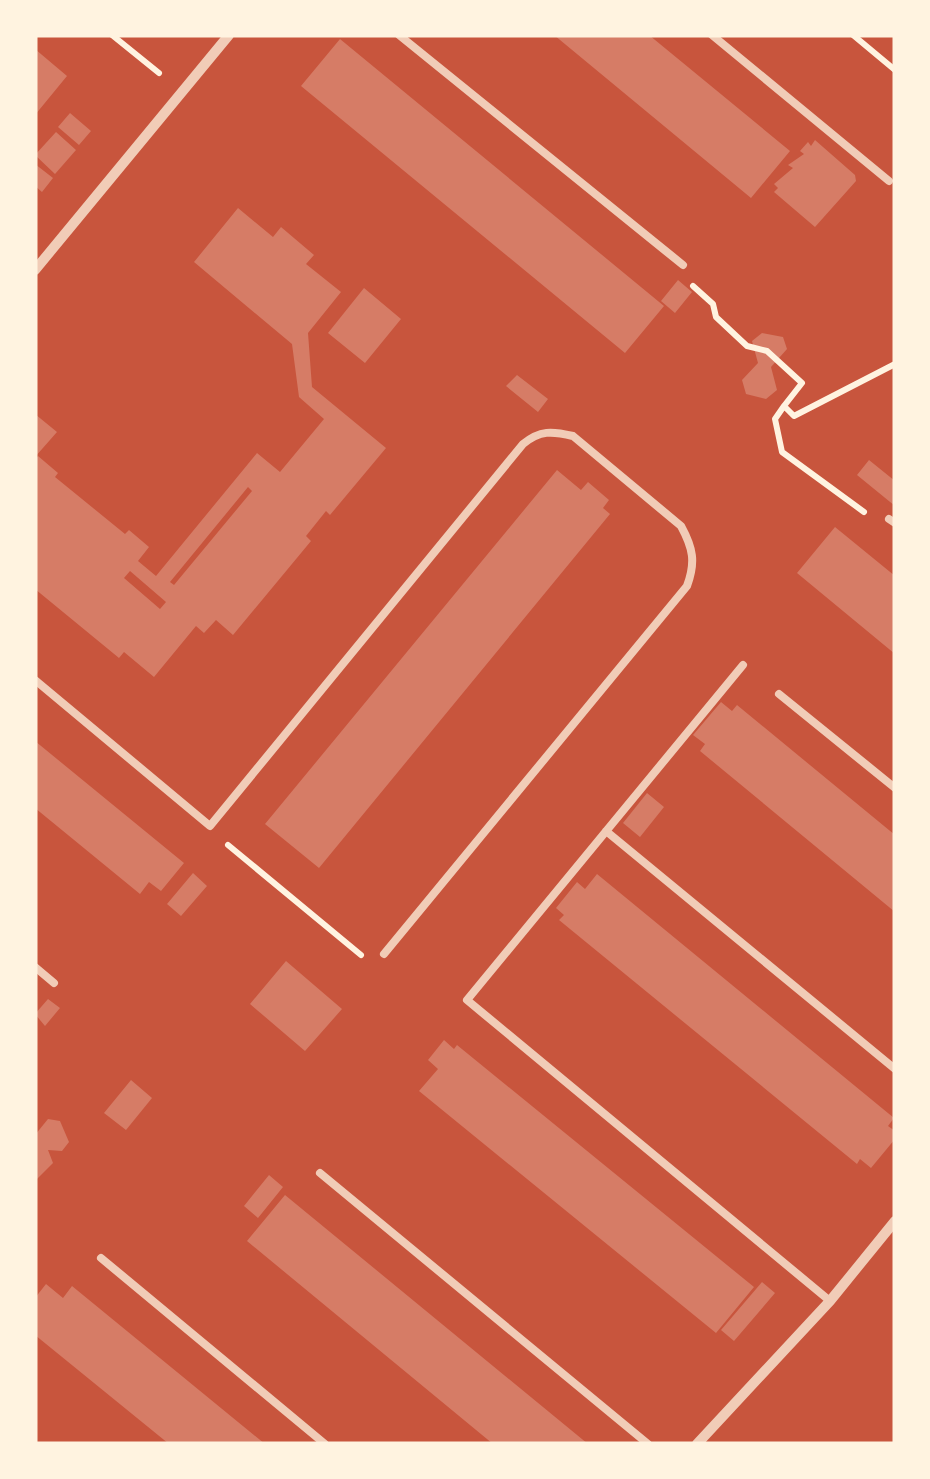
<svg xmlns="http://www.w3.org/2000/svg" width="930" height="1479" viewBox="0 0 930 1479" font-family="Signika,sans-serif">
	<style>
		.building { fill: #d67c66; fill-rule: evenodd }
		.lines { fill: none; stroke-linecap: round; stroke-linejoin: round }
		.path { stroke: #fff3e0; stroke-width: 6 }
		.service { stroke: #f1ccb7; stroke-width: 8 }
		.minor { stroke: #f1ccb7; stroke-width: 10 }
	</style>
	<rect width="100%" height="100%" fill="#c8553d"/>
	<!-- building -->
	<path class="building" d="M 554,35 L 649,35 L 790,151 L 751,198 Z
		M 340,39 L 664,306 L 625,353 L 301,86 Z
		M 35,49 L 67,76 L 35,115 Z
		M 70,113 L 91,131 L 79,145 L 58,127 Z
		M 56,132 L 76,150 L 55,174 L 35,155 Z
		M 815,140 L 855,175 L 856,181 L 815,227 L 774,192 L 778,188 L 774,184 L 793,168 L 788,165 L 804,154 L 800,151 L 808,142 L 811,146 Z
		M 35,164 L 53,178 L 42,192 L 35,186 Z
		M 238,208 L 273,237 L 281,227 L 314,255 L 306,264 L 341,292 L 308,333 L 312,387 L 386,448 L 330,515 L 326,511 L 306,536 L 311,541 L 233,635 L 216,620 L 204,633 L 196,626 L 154,677 L 124,652 L 119,658 L 35,589 L 35,460 L 38,456 L 58,473 L 55,477 L 125,534 L 129,530 L 149,547 L 138,561 L 156,576 L 257,453 L 280,472 L 324,419 L 299,397 L 292,344 L 194,262 ZM 248,487 L 252,491 L 174,585 L 170,582 ZM 130,571 L 166,602 L 160,609 L 124,578 Z
		M 678,280 L 692,292 L 675,313 L 661,301 Z
		M 364,288 L 401,319 L 365,363 L 328,333 Z
		M 762,333 L 783,337 L 787,349 L 771,367 L 777,390 L 766,399 L 746,394 L 742,380 L 758,363 L 752,341 Z
		M 517,375 L 548,399 L 538,412 L 506,386 Z
		M 35,414 L 57,432 L 35,457 Z
		M 869,460 L 895,481 L 895,506 L 857,475 Z
		M 557,470 L 581,490 L 588,482 L 609,500 L 603,508 L 610,514 L 319,868 L 265,824 Z
		M 835,527 L 895,576 L 895,654 L 797,573 Z
		M 721,702 L 732,711 L 737,705 L 895,835 L 895,912 L 700,751 L 705,744 L 693,735 Z
		M 35,741 L 184,863 L 161,891 L 149,882 L 140,894 L 35,808 Z
		M 647,793 L 664,807 L 640,837 L 623,823 Z
		M 193,873 L 207,886 L 181,916 L 167,904 Z
		M 597,874 L 894,1118 L 888,1126 L 895,1131 L 895,1139 L 871,1168 L 860,1159 L 857,1164 L 559,920 L 564,915 L 556,908 L 577,882 L 585,889 Z
		M 286,961 L 342,1009 L 305,1051 L 250,1004 Z
		M 48,999 L 60,1008 L 45,1026 L 35,1014 Z
		M 444,1040 L 454,1049 L 457,1045 L 754,1287 L 716,1333 L 419,1091 L 438,1069 L 428,1060 Z
		M 131,1080 L 152,1098 L 126,1130 L 104,1113 Z
		M 48,1119 L 60,1121 L 69,1142 L 62,1151 L 48,1150 L 53,1163 L 35,1181 L 35,1135 Z
		M 269,1175 L 283,1187 L 258,1218 L 244,1206 Z
		M 285,1195 L 588,1444 L 493,1444 L 247,1241 Z
		M 762,1282 L 775,1293 L 734,1341 L 721,1330 Z
		M 46,1284 L 63,1298 L 72,1286 L 265,1444 L 169,1444 L 35,1335 L 35,1298 Z"/>
	<g class="lines">
		<!-- path -->
		<path class="path" d="M 112,35 L 159,73
			M 853,35 L 895,70
			M 693,286 L 713,304 L 716,317 L 747,346 L 767,351 L 802,383 L 784,406
			M 864,512 L 782,452 L 775,419 L 784,406 L 794,416 L 895,364
			M 228,845 L 361,955"/>
		<!-- service -->
		<path class="service" d="M 399,35 L 683,265
			M 712,35 L 889,181
			M 889,519 L 895,523
			M 743,665 L 467,1000 L 830,1301
			M 35,680 L 210,826 L 523,444 C 540,430 552,431 573,436 L 681,526 C 693,548 696,562 687,586 L 384,954
			M 779,694 L 895,788
			M 606,831 L 895,1069
			M 35,967 L 54,983
			M 320,1173 L 648,1444
			M 101,1258 L 325,1444"/>
		<!-- minor -->
		<path class="minor" d="M 35,270 L 229,35
			M 697,1444 L 830,1301 L 895,1221"/>
	</g>
	<!-- border -->
	<rect width="930" height="1479" fill="none" stroke="#fff3e0" stroke-width="75"/>
</svg>
